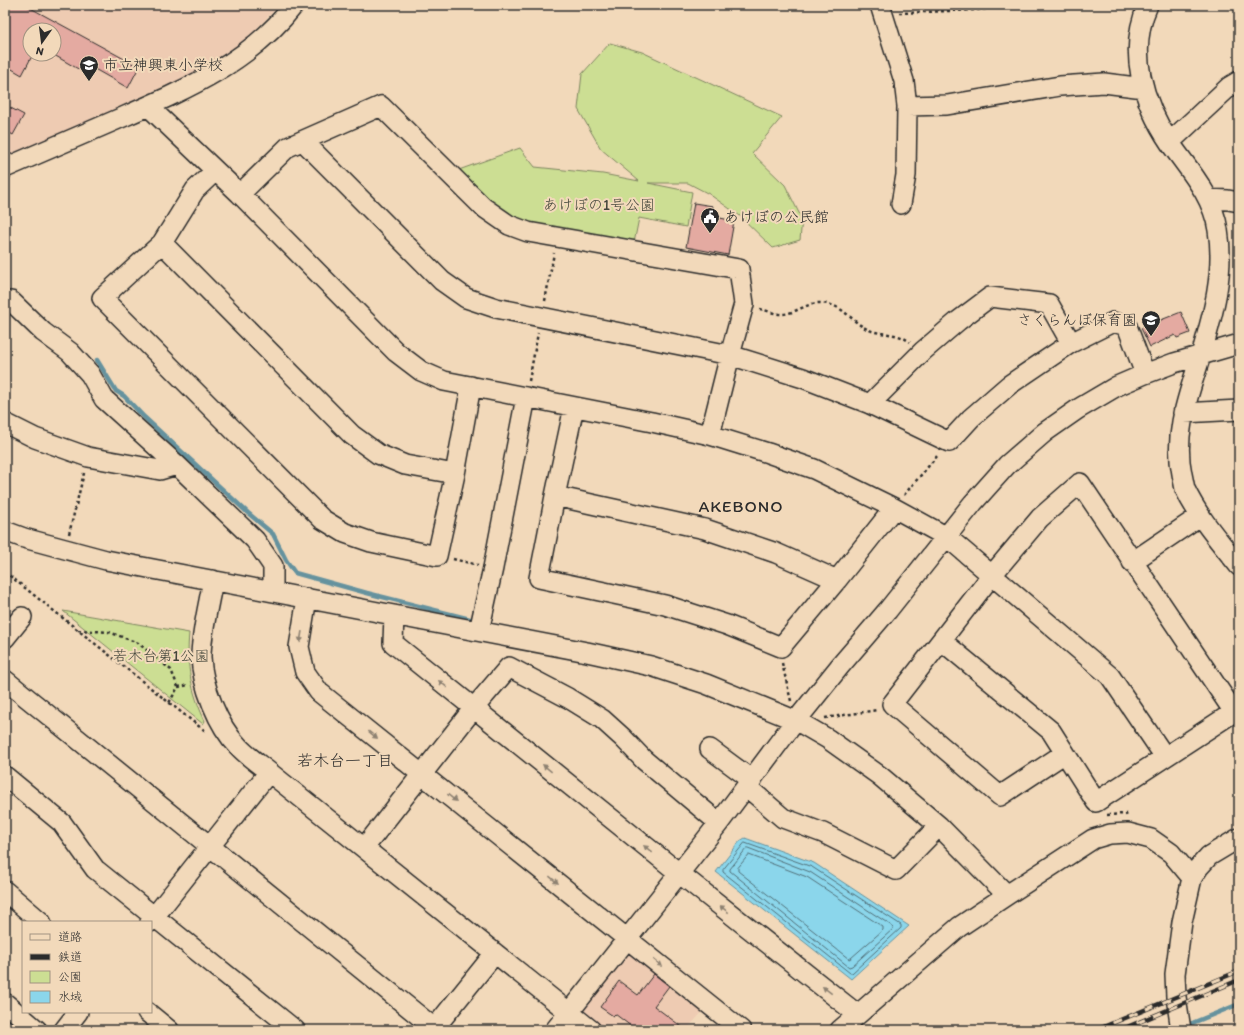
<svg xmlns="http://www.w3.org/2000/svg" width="1244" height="1035" viewBox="0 0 1244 1035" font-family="Itim,'Klee One',sans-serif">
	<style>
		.built { fill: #eecbb2; fill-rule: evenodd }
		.green { fill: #ccde93; stroke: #7c845f }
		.water { fill: #8bd6eb; stroke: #65929e }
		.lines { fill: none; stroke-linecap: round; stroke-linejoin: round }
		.shore { stroke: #516f78; stroke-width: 1 }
		.stream { stroke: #65929e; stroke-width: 4.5 }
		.building { fill: #e4aaa1; stroke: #2b2b2b }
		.minor-casing { stroke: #2b2b2b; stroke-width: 22 }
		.path { stroke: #2b2b2b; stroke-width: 2.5; stroke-dasharray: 3 3; stroke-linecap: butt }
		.minor { stroke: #f2d9ba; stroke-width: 19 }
		.rail-casing { stroke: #2b2b2b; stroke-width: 4.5 }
		.rail { stroke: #f2d9ba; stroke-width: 3; stroke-dasharray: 9; stroke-linecap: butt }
		.oneway { fill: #8e8272 }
		.labels { text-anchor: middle; stroke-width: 4; stroke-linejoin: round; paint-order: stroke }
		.poi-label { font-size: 15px; fill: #2b2b2b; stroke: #f2d9ba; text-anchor: start }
		.park-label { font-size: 15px; fill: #43463b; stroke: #f2d9ba }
		.neighbourhood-label { font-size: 16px; fill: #2b2b2b; stroke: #f2d9ba }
		.quarter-label { font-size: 17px; letter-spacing: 1px; fill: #2b2b2b; stroke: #f2d9ba }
	</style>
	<rect width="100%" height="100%" fill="#f2d9ba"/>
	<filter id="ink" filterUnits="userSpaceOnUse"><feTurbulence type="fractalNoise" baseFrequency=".025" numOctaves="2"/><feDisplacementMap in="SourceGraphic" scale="8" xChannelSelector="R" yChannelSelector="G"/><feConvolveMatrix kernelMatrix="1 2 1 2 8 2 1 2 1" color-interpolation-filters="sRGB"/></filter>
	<g filter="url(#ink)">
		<!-- built -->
		<path class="built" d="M 5,5 L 279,5 L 248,38 L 201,70 L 5,158 ZM 30,30 L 54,30 L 54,54 L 30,54 Z
			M 634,953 L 705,1009 L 686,1030 L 567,1030 L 628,954 Z"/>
		<!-- green -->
		<path class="green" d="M 610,43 L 642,52 L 782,117 L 752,153 L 785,185 L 802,219 L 800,240 L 773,248 L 740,216 L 709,194 L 688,183 L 648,183 L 692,192 L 686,227 L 639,218 L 634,243 L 542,228 L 503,213 L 456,171 L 520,148 L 535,167 L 603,174 L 639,181 L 601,149 L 578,109 L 582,74 Z
			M 63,611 L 189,633 C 186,666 191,691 205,721 L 203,724 Z"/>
		<!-- water -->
		<path class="water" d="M 745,838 L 814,863 L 909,926 L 851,979 L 716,872 L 740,841 Z"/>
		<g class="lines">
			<!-- shore -->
			<path class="shore" d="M 745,843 L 812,867 L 901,925 L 901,928 L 852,973 L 850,973 L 723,872 L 723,870 Z
				M 748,848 L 810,872 L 892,926 L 893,929 L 852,966 L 849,967 L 730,871 L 730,869 L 746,849 Z
				M 749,855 L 807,877 L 883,927 L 883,930 L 851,958 L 849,959 L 738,871 L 738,868 Z"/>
			<!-- stream -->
			<path class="stream" d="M 97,360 L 116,391 L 124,396 L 144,417 L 248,513 L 273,534 L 286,560 L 295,573 L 367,593 L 474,620
				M 1185,1026 L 1239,1004"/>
		</g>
		<!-- building -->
		<path class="building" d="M 5,5 L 25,5 L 139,67 L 128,88 L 91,67 L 87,74 L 54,55 L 54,30 L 30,30 L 30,54 L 32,56 L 22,75 L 5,65 Z
			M 5,105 L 24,115 L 13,135 L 5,130 Z
			M 694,203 L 713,206 L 711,216 L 734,221 L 728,255 L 686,247 Z
			M 1181,312 L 1190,333 L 1177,338 L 1175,335 L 1150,347 L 1141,328 Z
			M 654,974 L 669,986 L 654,1006 L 686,1030 L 636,1030 L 615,1014 L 613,1016 L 600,1007 L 619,981 L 638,995 Z"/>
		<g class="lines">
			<!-- minor casing -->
			<g class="minor-casing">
				<path id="minor" d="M 880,5 L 904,81 L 907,106 L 906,175 L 901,204
					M 1148,5 C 1127,51 1143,103 1170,143 C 1189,170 1213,196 1218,230 C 1225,272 1213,315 1201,355 C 1189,394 1173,433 1182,474 C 1183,479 1184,484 1185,489 C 1198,517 1220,542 1239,566
					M 148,106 L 240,194 L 396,352 L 421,371 L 444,381 L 652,422 L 710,435 L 768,453 L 814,469 L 894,508 L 947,537 L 1110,676 L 1165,757
					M 907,106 L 947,105 L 1060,86 L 1104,83 L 1144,88
					M 303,141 L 442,281 L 466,298 L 496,308 L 730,355 L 803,378 L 870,404 L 949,442 L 971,418 L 1009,385 L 1071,343 L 1113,322 L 1127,326 L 1145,374
					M 1170,142 L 1229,87 L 1239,81
					M 5,168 C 44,151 83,134 123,117 C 187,89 250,62 294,5
					M 240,194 L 288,147 L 381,106 L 483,207 L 509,225 L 528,232 L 739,269 L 744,304 L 730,355 L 710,435
					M 1208,199 L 1228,200 L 1239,202
					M 162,243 L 195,190 L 215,171
					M 11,301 L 43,332 L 70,352 L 90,374 L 104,399 L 177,465 L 255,540 L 273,566 L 273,592
					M 870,404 L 923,351 L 958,321 L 990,297 L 1049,304 L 1071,343
					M 574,407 L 555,496 L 539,578 L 665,605 L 727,625 L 781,647 L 837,580 L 894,508
					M 1183,413 L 1239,410
					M 5,423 L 35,438 L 88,457 L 160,470 L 177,465
					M 455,474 L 405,465 L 378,454 L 352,435 L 162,243 L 102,298 L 322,519 L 345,533 L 371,542 L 437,556 L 455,474 L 471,386
					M 555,496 L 705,529 L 776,553 L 837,580
					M 5,531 L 24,538 L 106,560 L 587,652 L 651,666 L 706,684 L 797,721 L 828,739 L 880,776 L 939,826 L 1007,895
					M 1132,562 L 1200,516
					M 213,580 C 209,603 201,634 201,657 C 202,685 218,726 238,746 C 247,756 259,764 269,772 L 591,1030
					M 307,598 L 299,647 L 305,672 L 319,692 L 741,1030
					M 394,615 L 393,643 L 679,873 L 857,1014
					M 479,631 L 493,568 L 526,397
					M 5,638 L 22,617
					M 942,641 L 1051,731 L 1096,802 L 1234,712 L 1080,483 L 1040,518 L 992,575 L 892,704 L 1000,796 L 1065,753
					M 5,680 L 434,1028
					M 710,749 L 752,780
					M 5,776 L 62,823 L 95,869 L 295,1030
					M 747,787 L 783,818 L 823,833 L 896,870 L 939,826
					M 364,848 L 473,709 L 509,667 L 568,698 L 602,719 L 623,738 L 644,760 L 719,823
					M 5,891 L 41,922
					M 150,922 L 269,772
					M 5,1003 L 37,1030
					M 147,1012 L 169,1030
					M 64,1030 L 78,1012
					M 433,1030 L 495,953
					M 555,1030 L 719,823 L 783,737 L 840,666 L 888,610 L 973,503 L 1007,465 L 1045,432 L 1078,409 L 1117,386 L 1145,374 L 1174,363 L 1239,344
					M 840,1030 L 959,927 L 1007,895 L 1093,839 L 1110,834 L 1128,833 L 1151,839 L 1171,853 L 1192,878
					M 1181,1030 L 1176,997 L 1175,974 L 1182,922 L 1192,878 L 1199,867 L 1209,856 L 1239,838"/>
			</g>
			<!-- path -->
			<path class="path" d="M 899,13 L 974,10 L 1028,5
				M 545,301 L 554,253
				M 760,309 C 766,310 774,314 781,314 C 792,315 807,303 819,303 C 845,304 849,321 869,330 C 884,336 895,331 910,342
				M 529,381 L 538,333
				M 904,495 L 938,455
				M 69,534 L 84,473
				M 453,559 L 478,565
				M 5,572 L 201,728 L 206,731
				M 78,630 L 109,632 L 138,643 L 171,670 L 178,687 L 169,703
				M 782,663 L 791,701
				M 178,687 L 189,685
				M 825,718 L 877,710
				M 1107,815 L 1126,814 L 1127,818"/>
			<!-- minor -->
			<use href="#minor" class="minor"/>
			<!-- rail casing -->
			<g class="rail-casing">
				<path id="rail" d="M 1096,1030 L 1239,971
					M 1120,1030 L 1239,980"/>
			</g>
			<!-- rail -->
			<use href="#rail" class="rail"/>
		</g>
		<!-- one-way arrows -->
		<defs><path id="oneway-solid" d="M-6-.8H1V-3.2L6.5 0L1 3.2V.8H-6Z"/></defs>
		<g class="oneway">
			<use href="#oneway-solid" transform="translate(301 637) rotate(99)"/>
			<use href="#oneway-solid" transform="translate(443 684) rotate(-141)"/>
			<use href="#oneway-solid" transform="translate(373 735) rotate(39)"/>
			<use href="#oneway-solid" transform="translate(547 768) rotate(-141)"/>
			<use href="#oneway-solid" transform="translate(452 798) rotate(39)"/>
			<use href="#oneway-solid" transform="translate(648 849) rotate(-141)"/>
			<use href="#oneway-solid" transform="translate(554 880) rotate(39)"/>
			<use href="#oneway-solid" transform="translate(724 909) rotate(-142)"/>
			<use href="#oneway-solid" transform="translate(658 963) rotate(39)"/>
			<use href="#oneway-solid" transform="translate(827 990) rotate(-142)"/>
		</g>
	</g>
	<!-- icons -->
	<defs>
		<g id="school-pin" transform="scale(1)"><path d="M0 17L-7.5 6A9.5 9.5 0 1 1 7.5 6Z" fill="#2b2b2b" stroke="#f2d9ba"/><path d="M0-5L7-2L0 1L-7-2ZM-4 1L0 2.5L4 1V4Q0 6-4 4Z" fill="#fff"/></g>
		<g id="civic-pin" transform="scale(1)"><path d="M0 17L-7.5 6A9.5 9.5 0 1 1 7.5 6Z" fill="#2b2b2b" stroke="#f2d9ba"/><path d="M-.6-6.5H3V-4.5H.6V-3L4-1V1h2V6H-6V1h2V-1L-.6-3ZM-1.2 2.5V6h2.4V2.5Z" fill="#fff"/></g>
	</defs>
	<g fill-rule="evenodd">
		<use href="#school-pin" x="89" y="65"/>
		<use href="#civic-pin" x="710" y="217"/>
		<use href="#school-pin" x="1151" y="320"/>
	</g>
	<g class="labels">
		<!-- poi labels -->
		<g class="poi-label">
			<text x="103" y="70">市立神興東小学校</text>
			<text x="724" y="222">あけぼの公民館</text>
			<text x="1137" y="325" text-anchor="end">さくらんぼ保育園</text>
		</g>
		<!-- park labels -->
		<g class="park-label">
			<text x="599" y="210">あけぼの1号公園</text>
			<text x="161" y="661">若木台第1公園</text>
		</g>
		<!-- neighbourhood labels -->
		<g class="neighbourhood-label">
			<text x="345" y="766">若木台一丁目</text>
		</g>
		<!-- quarter labels -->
		<g class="quarter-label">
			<text x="741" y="512">AKEBONO</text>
		</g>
	</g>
	<!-- margin -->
	<rect width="1244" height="1035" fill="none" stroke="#f2d9ba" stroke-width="20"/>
	<rect x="10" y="10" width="1224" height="1015" fill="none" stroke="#2b2b2b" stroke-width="1.5" filter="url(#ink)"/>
	<!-- legend -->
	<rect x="22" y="921" width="130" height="92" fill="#f2d9ba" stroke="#a29381"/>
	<rect x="30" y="934" width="20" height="6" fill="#f2d9ba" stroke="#a29381"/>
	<text x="58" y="941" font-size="12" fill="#2b2b2b">道路</text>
	<rect x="30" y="954" width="20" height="6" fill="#2b2b2b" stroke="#a29381"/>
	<text x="58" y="961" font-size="12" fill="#2b2b2b">鉄道</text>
	<rect x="30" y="971" width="20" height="12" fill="#ccde93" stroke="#a29381"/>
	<text x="58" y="981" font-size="12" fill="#2b2b2b">公園</text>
	<rect x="30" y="991" width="20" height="12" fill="#8bd6eb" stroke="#a29381"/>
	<text x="58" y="1001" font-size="12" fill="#2b2b2b">水域</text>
	<!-- north arrow -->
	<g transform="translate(42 42) rotate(194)"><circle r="19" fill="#f2d9ba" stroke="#a29381"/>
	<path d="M0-3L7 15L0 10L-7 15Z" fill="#2b2b2b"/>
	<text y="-6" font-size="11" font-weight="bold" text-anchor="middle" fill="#2b2b2b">N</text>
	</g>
</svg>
